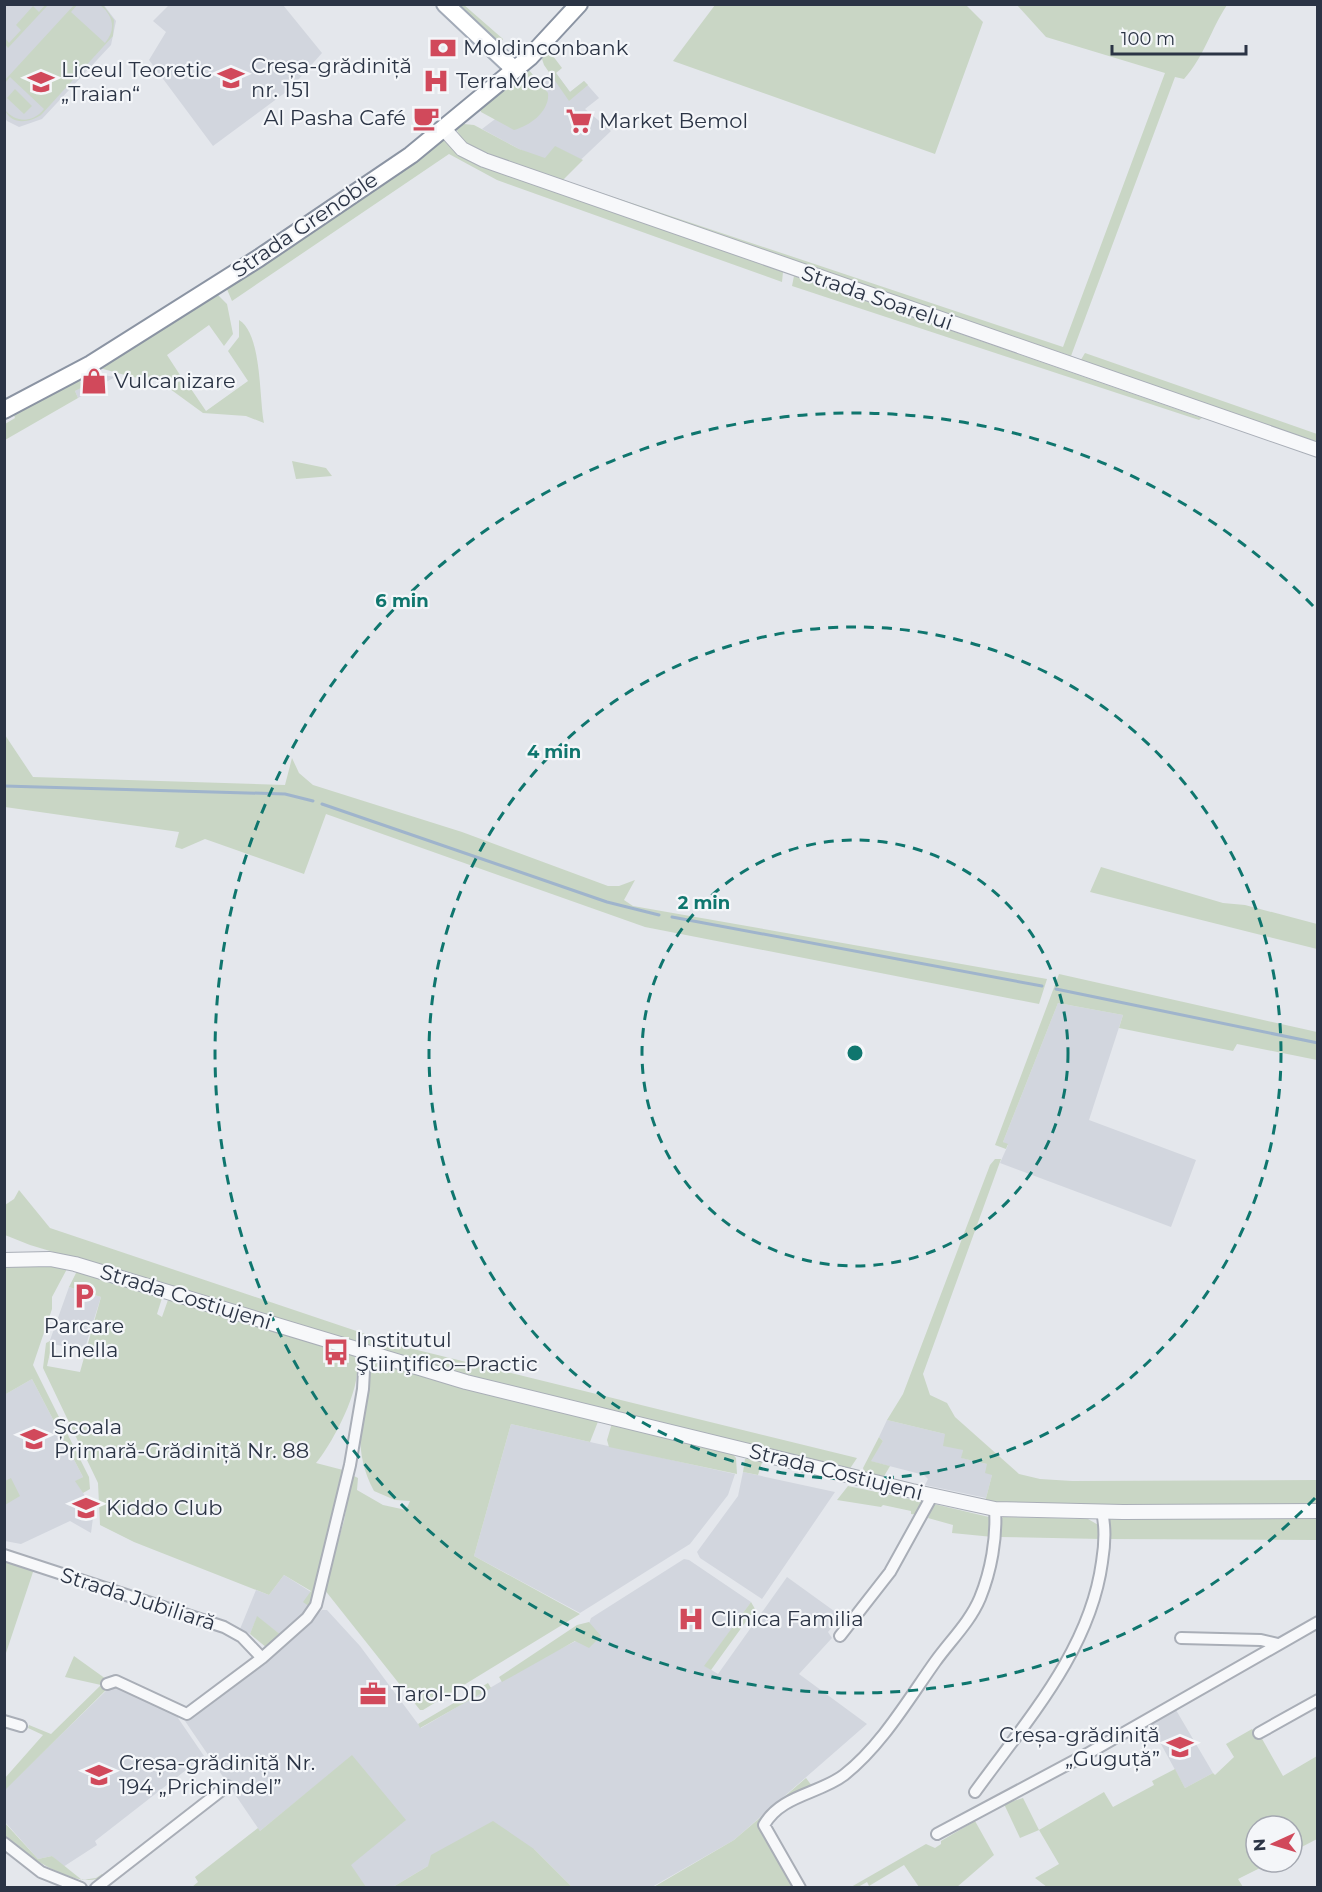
<svg xmlns="http://www.w3.org/2000/svg" width="1322" height="1892" viewBox="0 0 1322 1892" font-family="Montserrat,sans-serif">
	<style>
		.built { fill: #d2d6de }
		.green { fill: #c9d6c5 }
		.lines { fill: none; stroke-linecap: round; stroke-linejoin: round }
		.stream { stroke: #9fb4cc; stroke-width: 3 }
		.minor-casing { stroke: #a9aeb7; stroke-width: 14 }
		.tertiary-casing { stroke: #a9aeb7; stroke-width: 16 }
		.primary-casing { stroke: #a3abb8; stroke-width: 20 }
		.trunk-casing { stroke: #8b94a3; stroke-width: 20 }
		.minor { stroke: #f7f8fa; stroke-width: 10 }
		.tertiary { stroke: #f7f8fa; stroke-width: 14 }
		.primary { stroke: #fff; stroke-width: 16 }
		.trunk { stroke: #fff; stroke-width: 16 }
		.ring { fill: none; stroke: #0f766e; stroke-width: 3; stroke-dasharray: 10 8 }
		.labels { text-anchor: middle; stroke-width: 4.5; stroke-linejoin: round; paint-order: stroke }
		.poi-label { font-size: 21px; fill: #2b3445; stroke: #f4f6f9; text-anchor: start }
		.street-label { font-size: 21px; fill: #2b3445; stroke: #f4f6f9 }
		.centre { fill: #0f766e; stroke: #f4f6f9; stroke-width: 3 }
		.ring-label { font-size: 18px; text-anchor: middle; font-weight: bold; fill: #0f766e; stroke: #f4f6f9; stroke-width: 4.5; stroke-linejoin: round; paint-order: stroke }
	</style>
	<rect width="100%" height="100%" fill="#e4e7ec"/>
	<!-- built -->
	<path class="built" d="M 103,4 L 116,21 L 111,45 L 42,119 L 19,127 L 7,121 L 5,118 L 5,5 Z
		M 170,4 L 283,5 L 322,53 L 290,89 L 213,146 L 149,60 L 166,32 L 153,21 Z
		M 556,73 L 570,92 L 584,81 L 599,98 L 585,109 L 611,131 L 569,171 L 519,149 L 482,129 Z
		M 92,373 L 115,377 L 78,398 L 75,391 L 82,387 L 79,380 Z
		M 1058,1003 L 1123,1015 L 1089,1120 L 1196,1160 L 1171,1227 L 1000,1163 L 1008,1145 L 1003,1142 Z
		M 69,1287 L 101,1297 L 84,1351 L 49,1343 Z
		M 32,1379 L 83,1477 L 76,1481 L 86,1498 L 92,1499 L 93,1518 L 91,1533 L 70,1521 L 21,1544 L 5,1541 L 5,1400 L 6,1394 Z
		M 887,1420 L 945,1434 L 963,1450 L 962,1458 L 987,1464 L 992,1475 L 986,1498 L 925,1485 L 928,1479 L 924,1475 L 870,1461 L 883,1441 L 879,1437 Z
		M 511,1424 L 590,1442 L 735,1474 L 728,1495 L 690,1544 L 580,1613 L 474,1556 Z
		M 743,1472 L 835,1492 L 762,1599 L 700,1558 L 697,1552 L 738,1496 Z
		M 684,1559 L 689,1560 L 751,1602 L 705,1666 L 718,1674 L 787,1577 L 841,1616 L 828,1632 L 832,1638 L 799,1674 L 867,1724 L 734,1840 L 652,1887 L 572,1887 L 534,1849 L 428,1866 L 393,1887 L 366,1888 L 351,1866 L 352,1756 L 260,1831 L 185,1721 L 242,1679 L 322,1610 L 327,1610 L 360,1646 L 421,1728 L 538,1660 L 576,1641 L 582,1643 L 591,1618 Z
		M 284,1575 L 311,1592 L 310,1607 L 301,1619 L 281,1635 L 257,1617 L 250,1634 L 240,1629 L 256,1590 L 269,1595 Z
		M 112,1685 L 179,1715 L 178,1718 L 204,1756 L 95,1841 L 97,1845 L 63,1867 L 52,1856 L 38,1859 L 5,1822 L 4,1790 Z
		M 1176,1710 L 1213,1773 L 1185,1788 L 1150,1724 Z"/>
	<!-- green -->
	<path class="green" d="M 45,5 L 48,5 L 8,48 L 5,44 L 5,38 L 9,43 L 21,30 L 16,25 L 33,6 L 39,12 Z
		M 74,5 L 77,5 L 71,12 L 105,43 C 116,30 114,16 100,5 L 103,5 L 114,20 L 113,36 L 41,115 C 29,123 11,125 5,110 C 16,123 33,123 44,109 L 10,77 L 5,83 L 5,80 Z
		M 457,5 L 464,5 L 503,39 L 500,43 Z
		M 715,5 L 966,5 L 983,22 L 935,154 L 673,61 Z
		M 1017,5 L 1227,5 C 1211,29 1204,57 1184,79 L 1175,77 L 1071,356 L 477,152 L 464,142 L 456,129 L 464,124 L 474,125 L 519,149 L 545,158 L 555,146 L 583,160 L 563,180 L 1063,347 L 1165,73 L 1046,37 Z
		M 547,48 L 562,68 L 556,73 L 570,92 L 584,81 L 588,85 L 569,101 L 544,65 L 542,59 Z
		M 528,69 L 548,93 C 550,111 530,126 514,130 L 481,112 L 480,109 Z
		M 15,89 L 32,106 L 24,114 L 7,98 Z
		M 444,138 L 470,161 L 783,272 L 782,282 L 497,180 L 449,154 L 232,301 L 226,287 Z
		M 794,276 L 1202,418 L 1199,420 L 792,286 Z
		M 217,294 L 227,304 L 233,334 L 224,346 L 209,325 L 167,355 L 180,375 C 155,386 125,375 100,368 Z
		M 239,320 C 262,334 259,397 264,423 L 246,416 L 203,413 L 166,386 L 185,380 L 206,411 L 248,381 L 228,351 L 239,337 Z
		M 1085,353 L 1317,434 L 1317,446 L 1079,363 Z
		M 79,380 L 83,387 L 75,391 L 78,398 L 5,440 L 5,424 L 15,418 L 14,415 Z
		M 292,461 L 326,468 L 332,476 L 296,479 Z
		M 5,735 L 33,777 L 285,785 L 292,758 L 299,773 L 313,785 L 462,832 L 608,886 L 619,886 L 635,880 L 624,900 L 633,906 L 1047,979 L 1039,1004 L 645,927 L 326,814 L 304,874 L 205,839 L 182,849 L 175,847 L 179,832 L 5,807 Z
		M 1101,867 L 1223,903 L 1245,905 L 1317,924 L 1317,949 L 1090,892 Z
		M 1059,974 L 1317,1032 L 1317,1060 L 1237,1044 L 1233,1051 L 1119,1028 L 1123,1015 L 1058,1003 L 1003,1142 L 1008,1144 L 1006,1149 L 995,1145 Z
		M 995,1159 L 1001,1159 L 923,1374 L 930,1395 L 947,1403 L 955,1417 L 1019,1474 L 1040,1479 L 1072,1481 L 1317,1480 L 1317,1506 L 1022,1505 L 985,1502 L 992,1475 L 985,1473 L 987,1464 L 961,1458 L 963,1450 L 943,1446 L 945,1434 L 887,1420 L 903,1394 L 990,1165 Z
		M 19,1190 L 50,1228 L 401,1346 L 857,1458 L 849,1470 L 509,1389 L 30,1245 L 5,1235 L 5,1205 L 14,1199 Z
		M 44,1263 L 68,1267 L 52,1297 L 52,1309 L 33,1365 L 89,1477 L 90,1489 L 83,1493 L 75,1481 L 83,1477 L 32,1379 L 6,1394 L 5,1400 L 5,1266 Z
		M 81,1271 L 159,1294 L 162,1298 L 157,1314 L 162,1317 L 169,1297 L 354,1356 C 368,1378 332,1445 316,1463 L 343,1470 L 319,1584 L 310,1607 L 303,1602 L 311,1591 L 284,1575 L 269,1595 L 134,1542 L 100,1525 L 98,1483 L 43,1368 L 46,1343 L 50,1341 L 52,1344 L 47,1366 L 80,1372 L 101,1297 L 69,1287 L 76,1273 Z
		M 372,1359 L 599,1419 L 590,1442 L 511,1424 L 474,1556 L 580,1614 L 423,1710 L 420,1710 L 324,1589 L 344,1521 L 352,1475 L 358,1478 L 357,1490 L 383,1505 L 406,1510 L 410,1501 L 395,1500 L 374,1491 C 351,1449 362,1409 368,1364 Z
		M 612,1423 L 730,1451 L 736,1458 L 737,1474 L 609,1447 L 607,1440 Z
		M 879,1437 L 883,1441 L 871,1461 L 890,1466 L 883,1478 L 865,1474 L 863,1468 Z
		M 750,1456 L 763,1459 L 758,1475 L 743,1472 L 745,1459 Z
		M 11,1478 L 20,1496 L 5,1505 L 5,1481 Z
		M 848,1486 L 924,1502 L 919,1515 L 911,1514 L 911,1511 L 883,1505 L 881,1507 L 837,1500 Z
		M 934,1504 L 989,1517 L 993,1537 L 952,1533 L 953,1525 L 928,1518 Z
		M 1003,1517 L 1088,1519 L 1100,1526 L 1101,1539 L 999,1537 L 1000,1520 Z
		M 1110,1518 L 1317,1518 L 1317,1540 L 1110,1539 Z
		M 5,1558 L 34,1569 L 5,1656 Z
		M 751,1602 L 755,1609 L 711,1670 L 704,1666 Z
		M 257,1616 L 281,1635 L 267,1648 L 250,1634 Z
		M 589,1622 L 601,1636 L 589,1648 L 575,1641 L 502,1682 L 499,1677 L 577,1625 Z
		M 74,1656 L 106,1679 L 102,1685 L 108,1688 L 5,1790 L 5,1778 L 43,1735 L 28,1728 L 29,1725 L 51,1734 L 101,1685 L 65,1677 Z
		M 488,1683 L 491,1688 L 420,1728 L 418,1724 Z
		M 1252,1729 L 1261,1737 L 1283,1776 L 1317,1756 L 1317,1839 L 1292,1852 L 1292,1826 L 1256,1826 L 1256,1862 L 1272,1862 L 1238,1879 L 1243,1887 L 1047,1887 L 1035,1878 L 1059,1864 L 1039,1830 L 1020,1838 L 1004,1804 L 1023,1798 L 1039,1830 L 1104,1792 L 1113,1807 L 1154,1785 L 1152,1781 L 1175,1769 L 1185,1788 L 1213,1773 L 1215,1775 L 1234,1757 L 1226,1744 Z
		M 352,1755 L 406,1820 L 351,1865 L 366,1887 L 192,1887 L 198,1882 L 195,1877 L 258,1828 L 260,1831 Z
		M 806,1778 L 812,1786 L 764,1817 L 759,1823 L 796,1887 L 652,1888 L 734,1840 Z
		M 493,1821 L 534,1849 L 572,1887 L 393,1887 L 428,1866 L 431,1855 Z
		M 975,1821 L 994,1855 L 957,1887 L 919,1887 L 904,1865 L 869,1886 L 867,1882 L 858,1887 L 851,1887 L 926,1844 L 935,1848 L 941,1844 L 941,1841 Z
		M 4,1822 L 38,1859 L 52,1856 L 82,1880 L 96,1878 L 102,1874 L 104,1876 C 77,1892 27,1855 5,1838 Z"/>
	<g class="lines">
		<!-- stream -->
		<path class="stream" d="M 4,786 L 285,794 L 313,801
			M 322,804 L 607,902 L 659,915
			M 672,917 L 1042,986
			M 1056,989 L 1318,1043"/>
		<!-- minor casing -->
		<g class="minor-casing">
			<path id="minor" d="M 4,1555 L 224,1627 L 242,1637 L 262,1658
				M 840,1636 L 890,1572 L 932,1496
				M 1181,1638 L 1261,1640 L 1278,1644
				M 107,1684 L 116,1681 L 187,1714 L 262,1658 L 307,1618 L 316,1605 L 350,1465 L 363,1389 L 365,1351
				M 4,1721 L 21,1726
				M 1259,1733 L 1318,1700
				M 975,1792 C 1026,1721 1090,1651 1102,1562 C 1105,1544 1106,1529 1102,1512
				M 937,1834 L 1087,1754 L 1318,1622
				M 4,1843 L 41,1872 L 81,1888
				M 96,1888 L 227,1786
				M 800,1888 L 764,1825 C 781,1795 819,1794 844,1775 C 881,1746 908,1700 935,1662 C 950,1641 970,1622 980,1598 C 991,1571 997,1538 995,1509"/>
		</g>
		<!-- tertiary casing -->
		<g class="tertiary-casing">
			<path id="tertiary" d="M 445,130 L 462,149 L 484,160 L 1318,450
				M 4,1260 L 50,1259 L 75,1264 L 466,1382 L 912,1491 L 995,1509 L 1123,1512 L 1318,1511"/>
		</g>
		<!-- primary casing -->
		<g class="primary-casing">
			<path id="primary" d="M 445,4 L 515,70"/>
		</g>
		<!-- trunk casing -->
		<g class="trunk-casing">
			<path id="trunk" d="M 4,410 L 91,364 L 259,258 L 411,155 L 530,57 L 579,4"/>
		</g>
		<!-- minor -->
		<use href="#minor" class="minor"/>
		<!-- tertiary -->
		<use href="#tertiary" class="tertiary"/>
		<!-- primary -->
		<use href="#primary" class="primary"/>
		<!-- trunk -->
		<use href="#trunk" class="trunk"/>
	</g>
	<!-- distance rings -->
	<g class="ring">
		<circle cx="855" cy="1053" r="213"/>
		<circle cx="855" cy="1053" r="426"/>
		<path d="M1315 1498A640 640 0 1 1 1315 608"/>
	</g>
	<!-- icons -->
	<defs>
		<g id="bank-bare" transform="scale(2.07)"><path d="M-6-4H6V4H-6ZM0-2.3a2.3 2.3 0 1 0 0 4.6a2.3 2.3 0 1 0 0-4.6Z" fill="#d1495b" stroke="#f4f6f9" stroke-width="2.5" paint-order="stroke"/></g>
		<g id="school-bare" transform="scale(2.07)"><path d="M0-5L7-2L0 1L-7-2ZM-4 1L0 2.5L4 1V4Q0 6-4 4Z" fill="#d1495b" stroke="#f4f6f9" stroke-width="2.5" paint-order="stroke"/></g>
		<g id="hospital-bare" transform="scale(2.07)"><path d="M-5-5h3v3.5h4V-5h3V5h-3V1.5h-4V5h-3Z" fill="#d1495b" stroke="#f4f6f9" stroke-width="2.5" paint-order="stroke"/></g>
		<g id="cafe-bare" transform="scale(2.07)"><path d="M-5.5-4.5H6V0H3Q3 3.5 0 3.5H-2.5Q-5.5 3.5-5.5 0ZM3-3.2v2h1.7v-2ZM-6 4.5H4V6H-6Z" fill="#d1495b" stroke="#f4f6f9" stroke-width="2.5" paint-order="stroke"/></g>
		<g id="supermarket-bare" transform="scale(2.07)"><path d="M-6-5.5h2.5l.6 2H6L4.5 2H-2.5L-4.4-4H-6ZM-1.5 3.2a1.3 1.3 0 1 0 .1 0ZM3 3.2a1.3 1.3 0 1 0 .1 0Z" fill="#d1495b" stroke="#f4f6f9" stroke-width="2.5" paint-order="stroke"/></g>
		<g id="shop-bare" transform="scale(2.07)"><path d="M-5-2.5h2.3a2.7 3.5 0 0 1 5.4 0H5L5.5 6h-11ZM-1.5-2.5h3a1.5 2.3 0 0 0-3 0Z" fill="#d1495b" stroke="#f4f6f9" stroke-width="2.5" paint-order="stroke"/></g>
		<g id="parking-bare" transform="scale(2.07)"><path d="M-3.5-5.5H1a3.5 3.5 0 0 1 0 7H-1V5.5H-3.5ZM-1-3.4V-.6H.8a1.4 1.4 0 0 0 0-2.8Z" fill="#d1495b" stroke="#f4f6f9" stroke-width="2.5" paint-order="stroke"/></g>
		<g id="bus-bare" transform="scale(2.07)"><path d="M-5-6H5V4H4V6H2V4H-2V6H-4V4H-5ZM-3.5-4V0h7V-4ZM-3.5 1.2v1.5H-2V1.2ZM2 1.2v1.5H3.5V1.2Z" fill="#d1495b" stroke="#f4f6f9" stroke-width="2.5" paint-order="stroke"/></g>
		<g id="office-bare" transform="scale(2.07)"><path d="M-6-3h4V-5.5h4V-3h4V5H-6ZM-1-4.5V-3h2v-1.5ZM-6 0V1H6V0Z" fill="#d1495b" stroke="#f4f6f9" stroke-width="2.5" paint-order="stroke"/></g>
	</defs>
	<g fill-rule="evenodd">
		<use href="#bank-bare" x="443" y="48"/>
		<use href="#school-bare" x="231" y="78"/>
		<use href="#hospital-bare" x="436" y="81"/>
		<use href="#school-bare" x="41" y="82"/>
		<use href="#cafe-bare" x="426" y="118"/>
		<use href="#supermarket-bare" x="579" y="121"/>
		<use href="#shop-bare" x="94" y="381"/>
		<use href="#parking-bare" x="84" y="1296"/>
		<use href="#bus-bare" x="336" y="1352"/>
		<use href="#school-bare" x="34" y="1439"/>
		<use href="#school-bare" x="86" y="1508"/>
		<use href="#hospital-bare" x="691" y="1619"/>
		<use href="#office-bare" x="373" y="1694"/>
		<use href="#school-bare" x="1180" y="1747"/>
		<use href="#school-bare" x="99" y="1775"/>
	</g>
	<g class="labels">
		<!-- poi labels -->
		<g class="poi-label">
			<text x="463" y="55">Moldinconbank</text>
			<text x="251" y="73">Creșa-grădiniță<tspan x="251" dy="24">nr. 151</tspan></text>
			<text x="61" y="77">Liceul Teoretic<tspan x="61" dy="24">„Traian“</tspan></text>
			<text x="456" y="88">TerraMed</text>
			<text x="406" y="125" text-anchor="end">Al Pasha Café</text>
			<text x="599" y="128">Market Bemol</text>
			<text x="114" y="388">Vulcanizare</text>
			<text x="84" y="1333" text-anchor="middle">Parcare<tspan x="84" dy="24">Linella</tspan></text>
			<text x="356" y="1347">Institutul<tspan x="356" dy="24">Ştiinţifico–Practic</tspan></text>
			<text x="54" y="1434">Școala<tspan x="54" dy="24">Primară-Grădiniță Nr. 88</tspan></text>
			<text x="106" y="1515">Kiddo Club</text>
			<text x="711" y="1626">Clinica Familia</text>
			<text x="393" y="1701">Tarol-DD</text>
			<text x="1160" y="1742" text-anchor="end">Creșa-grădiniță<tspan x="1160" dy="24">„Guguță”</tspan></text>
			<text x="119" y="1770">Creșa-grădiniță Nr.<tspan x="119" dy="24">194 „Prichindel”</tspan></text>
		</g>
		<!-- street labels -->
		<g class="street-label">
			<text transform="translate(305 225) rotate(-34)" y="7">Strada Grenoble</text>
			<text transform="translate(877 298) rotate(19)" y="7">Strada Soarelui</text>
			<text transform="translate(186 1297) rotate(17)" y="7">Strada Costiujeni</text>
			<text transform="translate(836 1472) rotate(14)" y="7">Strada Costiujeni</text>
			<text transform="translate(138 1599) rotate(18)" y="7">Strada Jubiliară</text>
		</g>
	</g>
	<circle cx="855" cy="1053" r="9" class="centre"/>
	<g class="ring-label">
		<text x="402" y="607">6 min</text>
		<text x="554" y="758">4 min</text>
		<text x="704" y="909">2 min</text>
	</g>
	<!-- border -->
	<rect width="1322" height="1892" fill="none" stroke="#2b3445" stroke-width="12"/>
	<!-- north arrow -->
	<g transform="translate(1274 1844) rotate(266)"><circle r="28" fill="#f4f6f9" stroke="#a4a8b1" stroke-width="1.5"/>
	<path d="M0-4.5L10 22L0 15L-10 22Z" fill="#d1495b"/>
	<text y="-9" font-size="16" font-weight="bold" text-anchor="middle" fill="#2b3445">N</text>
	</g>
	<!-- scale -->
	<path d="M1112 45v9h134v-9" fill="none" stroke="#2b3445" stroke-width="3"/>
	<text x="1121" y="45" font-size="18" fill="#2b3445" stroke="#f4f6f9" stroke-width="4.5" paint-order="stroke">100 m</text>
</svg>
